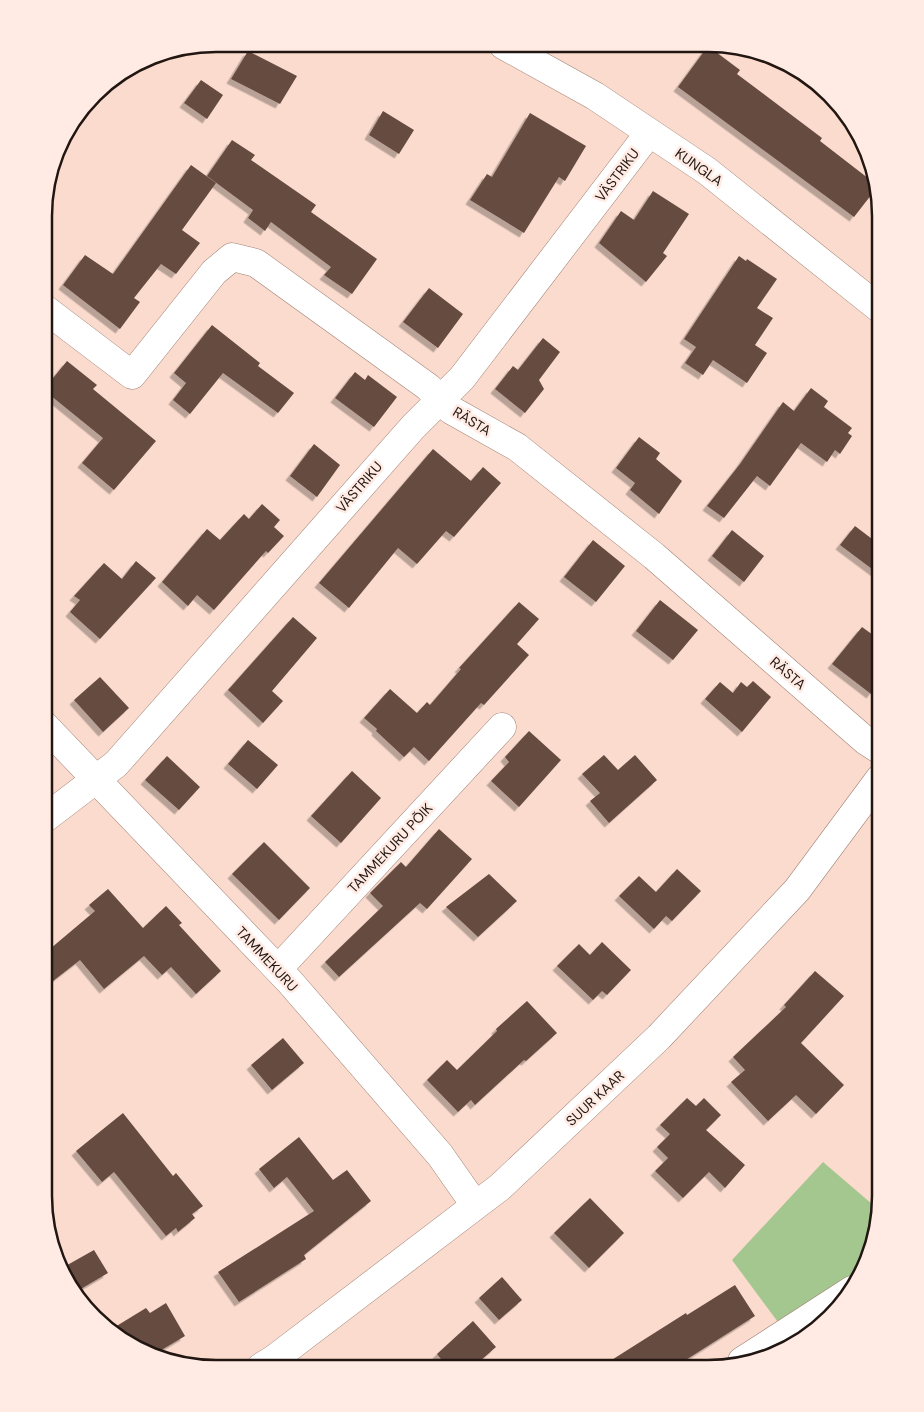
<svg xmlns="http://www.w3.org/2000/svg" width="924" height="1412" viewBox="0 0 924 1412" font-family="'DM Sans',sans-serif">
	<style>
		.green { fill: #a4c790 }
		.building { fill: #664b40; filter: url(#shadow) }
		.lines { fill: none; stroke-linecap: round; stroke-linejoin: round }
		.minor-casing { stroke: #a08377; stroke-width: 29 }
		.minor { stroke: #fff; stroke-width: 28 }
		.labels { text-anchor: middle; stroke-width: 5; stroke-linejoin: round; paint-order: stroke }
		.street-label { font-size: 14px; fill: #211612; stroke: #ffebe3 }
		.rim { fill: none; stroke: #211612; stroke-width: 2.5 }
	</style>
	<defs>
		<filter id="shadow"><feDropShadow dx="-4.5" dy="4.5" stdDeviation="0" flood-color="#0004"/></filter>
	</defs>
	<rect width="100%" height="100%" fill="#fbdbcd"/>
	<!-- green -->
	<path class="green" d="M 823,1162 L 879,1210 L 851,1292 L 789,1337 L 732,1260 Z"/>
	<!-- building -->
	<path class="building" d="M 708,46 L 740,70 L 737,74 L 822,138 L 820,141 L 873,182 L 875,190 L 854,217 L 678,87 Z
		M 248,51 L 297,76 L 280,104 L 231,79 Z
		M 201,80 L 223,95 L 207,119 L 184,103 Z
		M 383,111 L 414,130 L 399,154 L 369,135 Z
		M 530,113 L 586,146 L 565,181 L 559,177 L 524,233 L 470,200 L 487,174 L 492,177 Z
		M 232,140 L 255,155 L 251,160 L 316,205 L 311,212 L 377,259 L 352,294 L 324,275 L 331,267 L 271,222 L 265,231 L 248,218 L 253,210 L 207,176 Z
		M 191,165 L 216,183 L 182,230 L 200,243 L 176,274 L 161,264 L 134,298 L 140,302 L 120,329 L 63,285 L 85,255 L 113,274 Z
		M 653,191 L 689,214 L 663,253 L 667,256 L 646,282 L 599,243 L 621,211 L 634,220 Z
		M 739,256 L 746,261 L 747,259 L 777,279 L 757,308 L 773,318 L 755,345 L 767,353 L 747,383 L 713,360 L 703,375 L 685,363 L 696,347 L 684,339 Z
		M 429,288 L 463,314 L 438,348 L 403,322 Z
		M 212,325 L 260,363 L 258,366 L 294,393 L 278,413 L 223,373 L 190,414 L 173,400 L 186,383 L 174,373 Z
		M 543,338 L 560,352 L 539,380 L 544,389 L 525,413 L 495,389 L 513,366 L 518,370 Z
		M 67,361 L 97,385 L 93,389 L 156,441 L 114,490 L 82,463 L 103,438 L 45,391 L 45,388 Z
		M 355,372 L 365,380 L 368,375 L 397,397 L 374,427 L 335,398 Z
		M 811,388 L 828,401 L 824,407 L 852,428 L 848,433 L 852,436 L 840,454 L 835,450 L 827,462 L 801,443 L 770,486 L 757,476 L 724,518 L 707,506 L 740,464 L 783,402 L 794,411 Z
		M 639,437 L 660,453 L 656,459 L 682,481 L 659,514 L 630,490 L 635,483 L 616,468 Z
		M 314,444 L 340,465 L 317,497 L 290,476 Z
		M 433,449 L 471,481 L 483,467 L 501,483 L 454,537 L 446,531 L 417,564 L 398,548 L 349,608 L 319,583 Z
		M 262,504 L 280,520 L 274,527 L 284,536 L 268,553 L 266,551 L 214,610 L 197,595 L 188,606 L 162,582 L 207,529 L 220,540 L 244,514 L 249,519 Z
		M 855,526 L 880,545 L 880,575 L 840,545 Z
		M 732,530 L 764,556 L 744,582 L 712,556 Z
		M 593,540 L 625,566 L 596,602 L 564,577 Z
		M 136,561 L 156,578 L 100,639 L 70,612 L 80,600 L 74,596 L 104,563 L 122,579 Z
		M 660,600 L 698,630 L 673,660 L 636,631 Z
		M 519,602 L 539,619 L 517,644 L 529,655 L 484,705 L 481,703 L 429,761 L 414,747 L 404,757 L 376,731 L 377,729 L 364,718 L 390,689 L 417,713 L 427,702 L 430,705 L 461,669 L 459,668 Z
		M 293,617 L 317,638 L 272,691 L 283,701 L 263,723 L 228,690 Z
		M 862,627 L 880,640 L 880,682 L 871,694 L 832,664 Z
		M 100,677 L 129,708 L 103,732 L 74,700 Z
		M 753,681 L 771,697 L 742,732 L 705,699 L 720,682 L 733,693 L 741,682 L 747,687 Z
		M 529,731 L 561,760 L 519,807 L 491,781 L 509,762 L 505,757 Z
		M 248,740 L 278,765 L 257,789 L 228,764 Z
		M 604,755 L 618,770 L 635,755 L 657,780 L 609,823 L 590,801 L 600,793 L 582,774 Z
		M 167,756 L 200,787 L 179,810 L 145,780 Z
		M 352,771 L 381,798 L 341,843 L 311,816 Z
		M 439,829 L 472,859 L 427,909 L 420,903 L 339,977 L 325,962 L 383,906 L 370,893 L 401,862 L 406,867 Z
		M 264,842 L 310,888 L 279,920 L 232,874 Z
		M 677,869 L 701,891 L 672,921 L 666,916 L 654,929 L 619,896 L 639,876 L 656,892 Z
		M 489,874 L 517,901 L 478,937 L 446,907 Z
		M 108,889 L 143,928 L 166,906 L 182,923 L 179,925 L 221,971 L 196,994 L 171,967 L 162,975 L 144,956 L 104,989 L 80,960 L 44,988 L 44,954 L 95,911 L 89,905 Z
		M 602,942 L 631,970 L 607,995 L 602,991 L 593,1000 L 557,966 L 579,944 L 590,955 Z
		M 815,971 L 844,996 L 801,1043 L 844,1085 L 816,1114 L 796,1095 L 768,1121 L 731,1082 L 745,1070 L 733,1057 L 786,1007 L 784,1005 Z
		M 527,1001 L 557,1033 L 526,1061 L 524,1060 L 475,1105 L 471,1100 L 458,1112 L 427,1080 L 447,1060 L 457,1070 L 497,1031 L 496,1029 Z
		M 283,1038 L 304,1063 L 272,1090 L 251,1065 Z
		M 687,1098 L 696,1106 L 704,1098 L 721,1115 L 706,1130 L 745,1165 L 725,1188 L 709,1172 L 683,1198 L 655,1171 L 668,1158 L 657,1147 L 670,1134 L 660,1125 Z
		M 123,1113 L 173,1176 L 176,1173 L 203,1206 L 192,1214 L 195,1218 L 178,1232 L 176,1228 L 166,1236 L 114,1172 L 102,1182 L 76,1151 Z
		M 299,1137 L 333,1180 L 347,1170 L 371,1201 L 304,1255 L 306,1259 L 239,1302 L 218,1272 L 314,1211 L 287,1177 L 274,1188 L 259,1169 Z
		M 590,1198 L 624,1233 L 589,1268 L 554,1233 Z
		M 94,1250 L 108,1273 L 79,1290 L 62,1268 Z
		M 502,1277 L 522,1300 L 499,1320 L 479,1298 Z
		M 735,1285 L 755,1316 L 673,1368 L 599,1368 L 686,1313 L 687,1315 Z
		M 166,1303 L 185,1336 L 158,1352 L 111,1333 L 110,1330 L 146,1308 L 150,1313 Z
		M 473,1321 L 496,1347 L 472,1368 L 448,1368 L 437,1354 Z"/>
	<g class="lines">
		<!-- minor casing -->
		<g class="minor-casing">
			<path id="minor" d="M 503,45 L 595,96 L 707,171 L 880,309
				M 45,309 L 132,375 L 214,272 L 232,257 L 256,263 L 428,387 L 451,410 L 517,447 L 654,556 L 866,741 L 880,750
				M 44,725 L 290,982 L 440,1155 L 475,1205
				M 44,819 L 116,764 L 413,427 L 462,378 L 649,133
				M 278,969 L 502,727
				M 742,1361 L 852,1290
				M 261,1367 L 274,1359 L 500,1187 L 659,1037 L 797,890 L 880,778"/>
		</g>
		<!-- minor -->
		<use href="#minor" class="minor"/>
	</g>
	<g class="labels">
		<!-- street labels -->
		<g class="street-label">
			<text transform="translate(699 167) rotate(35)" y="5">KUNGLA</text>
			<text transform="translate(617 175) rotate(-53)" y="5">VÄSTRIKU</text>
			<text transform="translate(472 421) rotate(31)" y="5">RÄSTA</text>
			<text transform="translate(359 487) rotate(-49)" y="5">VÄSTRIKU</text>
			<text transform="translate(788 673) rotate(41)" y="5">RÄSTA</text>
			<text transform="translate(390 848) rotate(-47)" y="5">TAMMEKURU PÕIK</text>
			<text transform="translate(267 959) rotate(47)" y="5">TAMMEKURU</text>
			<text transform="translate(595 1098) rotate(-43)" y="5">SUUR KAAR</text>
		</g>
	</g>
	<!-- crop -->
	<path d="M0 0H924V1412H0ZM216 52H708A164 164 0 0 1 872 216V1196A164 164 0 0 1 708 1360H216A164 164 0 0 1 52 1196V216A164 164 0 0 1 216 52Z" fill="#ffebe3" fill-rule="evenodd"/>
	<path class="rim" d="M216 52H708A164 164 0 0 1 872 216V1196A164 164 0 0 1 708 1360H216A164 164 0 0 1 52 1196V216A164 164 0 0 1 216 52Z"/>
</svg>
